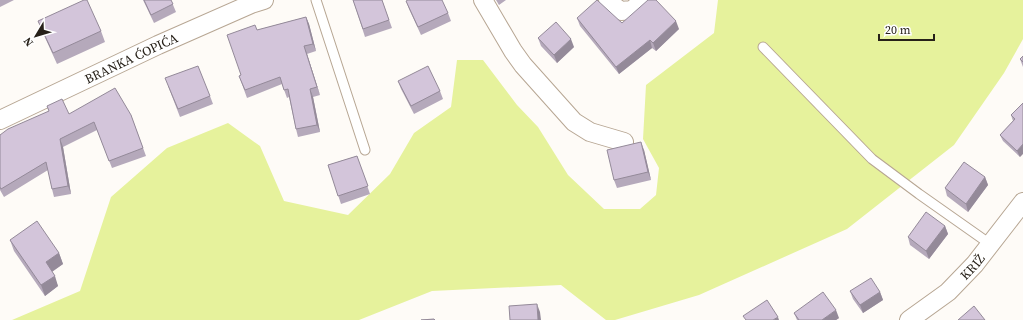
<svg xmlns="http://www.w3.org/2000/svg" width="1023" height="320" viewBox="0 0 1023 320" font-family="'Source Serif 4',serif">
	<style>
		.green { fill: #e6f29c }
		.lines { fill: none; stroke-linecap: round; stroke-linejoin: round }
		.service-casing { stroke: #b7a693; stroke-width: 11 }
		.minor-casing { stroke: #b7a693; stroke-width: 20 }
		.service { stroke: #fff; stroke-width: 9 }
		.minor { stroke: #fff; stroke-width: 18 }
		.wall { fill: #b5a9bb }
		.shaded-wall { fill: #948a99 }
		.building { fill: #d3c5da; stroke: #948a99 }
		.labels { text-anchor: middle; stroke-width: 4; stroke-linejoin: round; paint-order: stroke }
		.street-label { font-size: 13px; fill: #272119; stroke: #fff }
	</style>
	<rect width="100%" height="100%" fill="#fefbf7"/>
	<!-- green -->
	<path class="green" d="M 718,0 L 1023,0 L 1023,39 L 1004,73 L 954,145 L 847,229 L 699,295 L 615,320 L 606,320 L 561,285 L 432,291 L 359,320 L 12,320 L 80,291 L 111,197 L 167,148 L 228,123 L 260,146 L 284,201 L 348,215 L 390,174 L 414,133 L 451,107 L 457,60 L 483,60 L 517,105 L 538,127 L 568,175 L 604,209 L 640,209 L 656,195 L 659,168 L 643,139 L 646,85 L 714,33 Z"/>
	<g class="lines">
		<!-- service casing -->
		<g class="service-casing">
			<path id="service" d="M 316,0 L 365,150
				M 763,47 L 872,159 L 919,194 L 990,244"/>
		</g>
		<!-- minor casing -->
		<g class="minor-casing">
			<g id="minor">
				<path d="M 483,0 L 513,51 L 523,65 L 574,122 L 590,132 L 624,142"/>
				<path d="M 608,0 L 611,4 L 621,11 L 632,10 L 644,0"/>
				<path id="s1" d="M 0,120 L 158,45 L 251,4 L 264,0"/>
				<path id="s2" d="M 909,320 L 948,292 L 975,264 L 1023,202"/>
			</g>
		</g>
		<!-- service -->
		<use href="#service" class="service"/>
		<!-- minor -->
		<use href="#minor" class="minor"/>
	</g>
	<!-- wall -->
	<path class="wall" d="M 0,0 L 14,0 L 0,7 Z
		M 143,0 L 171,0 L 176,12 L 154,23 Z
		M 353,0 L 382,0 L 392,28 L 365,37 Z
		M 496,0 L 506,0 L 499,5 Z
		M 406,1 L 448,13 L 451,21 L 421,35 L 409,9 Z
		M 306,17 L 309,24 L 316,51 L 307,54 L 320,95 L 313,97 L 320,132 L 298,137 L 296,129 L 289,97 L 287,98 L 282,84 L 247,98 L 239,76 L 241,75 L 257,30 Z
		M 577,18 L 622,23 L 679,29 L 656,51 L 652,48 L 619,74 L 580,26 Z
		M 38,21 L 101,31 L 105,42 L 57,64 L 42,31 Z
		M 538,38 L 574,47 L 557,63 L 541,46 Z
		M 1023,56 L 1023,67 L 1020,59 Z
		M 398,81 L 440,91 L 443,99 L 414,114 L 401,89 Z
		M 168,86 L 210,96 L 213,104 L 180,117 Z
		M 1023,103 L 1020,157 L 1003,141 L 1000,135 L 1013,121 L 1011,115 Z
		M 47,106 L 69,114 L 131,115 L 146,156 L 112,168 L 97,130 L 63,147 L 71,194 L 54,197 L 52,189 L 48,170 L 4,197 L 0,190 L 0,135 L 49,111 Z
		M 644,150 L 651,180 L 617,188 L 614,180 Z
		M 357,156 L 370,194 L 341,204 L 328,165 Z
		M 985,177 L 988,185 L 968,212 L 947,196 L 945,188 Z
		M 945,226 L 948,234 L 929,259 L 910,245 L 908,237 Z
		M 10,240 L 59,253 L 63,264 L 52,272 L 58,286 L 45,296 L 14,251 Z
		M 850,291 L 880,292 L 883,300 L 863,313 L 853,299 Z
		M 794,313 L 839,318 L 836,320 L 797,320 Z"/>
	<!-- shaded-wall -->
	<path class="shaded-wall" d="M 306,17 L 309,24 L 316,51 L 313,44 Z
		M 676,21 L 679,29 L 656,51 L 653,43 Z
		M 571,39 L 574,47 L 557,63 L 554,55 Z
		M 650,40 L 652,48 L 619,74 L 616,67 Z
		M 304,46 L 307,54 L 320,95 L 317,87 Z
		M 310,89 L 313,97 L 320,132 L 317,125 Z
		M 60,139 L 63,147 L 71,194 L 68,186 Z
		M 641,142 L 644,150 L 651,180 L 648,172 Z
		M 1023,144 L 1023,154 L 1020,157 L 1017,151 Z
		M 985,177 L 988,185 L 968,212 L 966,204 Z
		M 945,226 L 948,234 L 929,259 L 926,251 Z
		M 59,253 L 63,264 L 50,273 L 46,262 Z
		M 55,276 L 58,286 L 45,296 L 41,285 Z
		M 880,292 L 883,300 L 863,313 L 860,305 Z
		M 537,304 L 540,312 L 541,320 L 538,320 Z
		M 836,310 L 839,318 L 836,320 L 822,320 Z
		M 778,317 L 779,320 L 773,320 Z"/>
	<!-- building -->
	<path class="building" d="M 84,0 L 87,0 L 101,31 L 53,53 L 38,21 Z
		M 144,0 L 171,0 L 173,4 L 151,15 Z
		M 353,0 L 382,0 L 389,20 L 363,29 Z
		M 408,0 L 442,0 L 448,13 L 418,27 L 406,1 Z
		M 597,0 L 622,23 L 648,0 L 656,0 L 676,21 L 653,43 L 650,40 L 616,67 L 577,18 Z
		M 306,17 L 313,44 L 304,46 L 317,87 L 310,89 L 317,125 L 296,129 L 288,89 L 284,90 L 280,77 L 245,90 L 239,76 L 241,75 L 227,35 L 255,25 L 257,30 Z
		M 556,22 L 571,39 L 554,55 L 538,38 Z
		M 1023,56 L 1023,62 L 1020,59 Z
		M 198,66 L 210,96 L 178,109 L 165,78 Z
		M 428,66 L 440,91 L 411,106 L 398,81 Z
		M 115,88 L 131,115 L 143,148 L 109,161 L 94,122 L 60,139 L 68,186 L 52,189 L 46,162 L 1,189 L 0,187 L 0,135 L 8,129 L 49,111 L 47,106 L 62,99 L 69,114 Z
		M 1023,103 L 1023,144 L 1017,151 L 1000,135 L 1015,119 L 1011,115 Z
		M 641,142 L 648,172 L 614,180 L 607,150 Z
		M 357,156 L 368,186 L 338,196 L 328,165 Z
		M 964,162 L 985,177 L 966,204 L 945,188 Z
		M 926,212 L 945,226 L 926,251 L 908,237 Z
		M 37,221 L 59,253 L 46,262 L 55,276 L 41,285 L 10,240 Z
		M 871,278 L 880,292 L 860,305 L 850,291 Z
		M 823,292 L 836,310 L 822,320 L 799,320 L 794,313 Z
		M 767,300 L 778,317 L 773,320 L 746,320 L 743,316 Z
		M 537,304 L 538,320 L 510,320 L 509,306 Z
		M 974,306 L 985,320 L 958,320 Z
		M 434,319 L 435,320 L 421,320 Z"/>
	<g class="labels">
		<!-- street labels -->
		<g class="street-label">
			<text dy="5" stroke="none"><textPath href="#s1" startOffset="145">BRANKA ĆOPIĆA</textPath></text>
			<text dy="5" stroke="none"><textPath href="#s2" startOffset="83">KRIŽ</textPath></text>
		</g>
	</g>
	<!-- north arrow -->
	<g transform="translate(36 36) rotate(232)" stroke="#ffffff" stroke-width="3" paint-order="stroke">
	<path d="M0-3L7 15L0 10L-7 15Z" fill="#272119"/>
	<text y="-6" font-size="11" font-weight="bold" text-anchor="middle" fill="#272119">N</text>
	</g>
	<!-- scale -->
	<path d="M879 34v6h55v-6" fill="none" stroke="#272119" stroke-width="2"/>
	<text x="885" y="34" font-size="12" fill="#272119" stroke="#ffffff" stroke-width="3" paint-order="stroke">20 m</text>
</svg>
